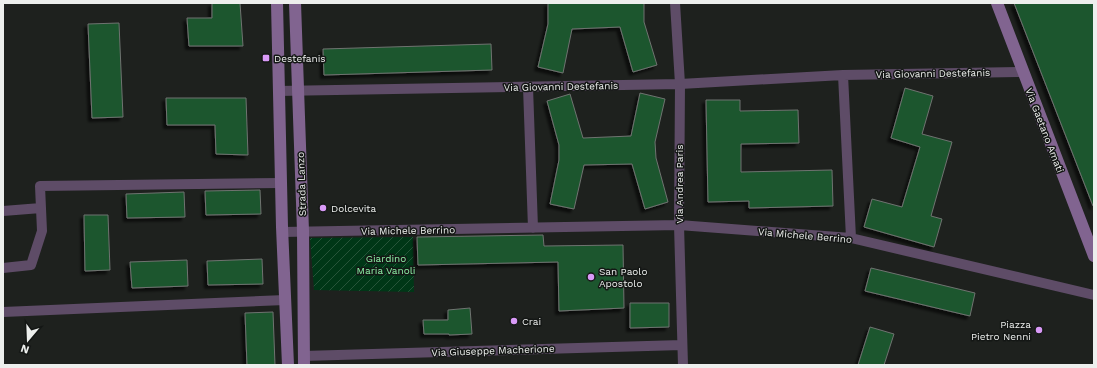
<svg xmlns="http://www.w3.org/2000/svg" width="1097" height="368" viewBox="0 0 1097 368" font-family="'Work Sans',sans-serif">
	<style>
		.garden { fill: url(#garden-furrows) }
		.building { fill: #1c562f; stroke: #6f7370; filter: url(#shadow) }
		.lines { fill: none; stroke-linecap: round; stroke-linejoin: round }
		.street { stroke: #5e4c67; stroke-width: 10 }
		.secondary { stroke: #816490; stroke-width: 12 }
		.poi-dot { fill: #d99af7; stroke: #141715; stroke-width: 1.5 }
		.labels { text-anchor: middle; stroke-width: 3; stroke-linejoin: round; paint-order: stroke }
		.poi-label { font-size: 10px; fill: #edefed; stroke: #141715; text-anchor: start }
		.street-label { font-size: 10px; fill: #edefed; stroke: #141715 }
		.park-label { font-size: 10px; fill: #8df2a7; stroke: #141715 }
	</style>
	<defs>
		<pattern id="garden-furrows" width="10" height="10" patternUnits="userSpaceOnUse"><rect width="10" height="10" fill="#003717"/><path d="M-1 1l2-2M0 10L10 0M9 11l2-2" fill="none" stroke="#265439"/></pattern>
		<filter id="shadow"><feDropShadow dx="-3.5" dy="3.5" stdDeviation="1" flood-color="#0009"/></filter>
	</defs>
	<rect width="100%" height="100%" fill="#1e211e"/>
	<!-- garden -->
	<path class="garden" d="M 413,237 L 414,292 L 314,290 L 310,238 Z"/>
	<!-- building -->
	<path class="building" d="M 212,3 L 240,3 L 243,46 L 189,46 L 187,18 L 212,18 Z
		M 548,3 L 644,3 L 644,22 L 657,65 L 633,72 L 620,27 L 572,29 L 563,73 L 538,67 L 548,24 Z
		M 1014,3 L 1094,3 L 1094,206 L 1093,206 Z
		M 119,23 L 123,117 L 92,118 L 88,24 Z
		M 491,44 L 492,70 L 324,75 L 323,49 Z
		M 905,88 L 933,96 L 922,134 L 952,142 L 931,216 L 942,219 L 934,247 L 864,227 L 872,199 L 902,207 L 920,147 L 891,138 Z
		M 640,93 L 665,99 L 655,142 L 656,158 L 668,202 L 645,209 L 632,164 L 584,165 L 574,209 L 550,204 L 559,160 L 559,145 L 547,101 L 570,94 L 583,138 L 631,136 Z
		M 166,98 L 246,98 L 248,155 L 216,154 L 215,125 L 167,125 Z
		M 706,100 L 740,100 L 740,111 L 798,110 L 799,143 L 741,144 L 741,172 L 832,170 L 833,206 L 749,208 L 749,201 L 708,202 Z
		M 260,190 L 261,214 L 206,215 L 205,191 Z
		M 184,192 L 185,217 L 127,218 L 126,194 Z
		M 84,215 L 108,215 L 110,270 L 85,271 Z
		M 543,235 L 544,246 L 623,245 L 624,308 L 559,311 L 558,262 L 418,265 L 417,237 Z
		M 262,259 L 263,284 L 208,285 L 207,261 Z
		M 187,260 L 188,286 L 132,288 L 130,262 Z
		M 871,268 L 975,293 L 970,316 L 865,291 Z
		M 630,303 L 669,303 L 669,327 L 630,328 Z
		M 470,308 L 472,334 L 449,335 L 449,334 L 424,334 L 423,320 L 448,320 L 448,310 Z
		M 273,312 L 275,365 L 247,365 L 245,313 Z
		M 870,327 L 894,334 L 884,365 L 858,365 Z"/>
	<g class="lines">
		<!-- street -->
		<path class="street" d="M 675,3 L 680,84 L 679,225 L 683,365
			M 843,75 L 851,238
			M 528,87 L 533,228
			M 278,91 L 680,84 L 843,75 L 1023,72
			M 3,211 L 41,208
			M 282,232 L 679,225 L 851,238 L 1094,295
			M 3,268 L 31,265 L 42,231 L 40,186 L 281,183
			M 3,312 L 285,300
			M 303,356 L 682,345"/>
		<!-- secondary -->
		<path class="secondary" d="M 277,3 L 282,227 L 288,365
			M 295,3 L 303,231 L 304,365
			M 997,3 L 1094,256"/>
	</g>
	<!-- markers -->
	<g class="poi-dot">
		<rect x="262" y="54" width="8" height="8" rx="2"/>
		<circle cx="323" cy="208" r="4"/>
		<circle cx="591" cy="277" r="4"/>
		<circle cx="514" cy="321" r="4"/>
		<circle cx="1039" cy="330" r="4"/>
	</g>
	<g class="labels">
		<!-- poi labels -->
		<g class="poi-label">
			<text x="274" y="62">Destefanis</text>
			<text x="331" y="212">Dolcevita</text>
			<text x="599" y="275">San Paolo<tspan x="599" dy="12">Apostolo</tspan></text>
			<text x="522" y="325">Crai</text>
			<text x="1031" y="328" text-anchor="end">Piazza<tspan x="1031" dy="12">Pietro Nenni</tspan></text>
		</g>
		<!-- street labels -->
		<g class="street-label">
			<text transform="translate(933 73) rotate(-1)" y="4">Via Giovanni Destefanis</text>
			<text transform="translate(561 86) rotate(-1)" y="4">Via Giovanni Destefanis</text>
			<text transform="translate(1045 130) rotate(69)" y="4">Via Gaetano Amati</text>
			<text transform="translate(301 184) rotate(-92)" y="4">Strada Lanzo</text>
			<text transform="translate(679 184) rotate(-90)" y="4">Via Andrea Paris</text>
			<text transform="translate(408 230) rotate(-1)" y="4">Via Michele Berrino</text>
			<text transform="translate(805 235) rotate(5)" y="4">Via Michele Berrino</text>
			<text transform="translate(493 350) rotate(-2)" y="4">Via Giuseppe Macherione</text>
		</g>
		<!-- park labels -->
		<g class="park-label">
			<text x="386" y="262">Giardino<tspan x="386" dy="12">Maria Vanoli</tspan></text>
		</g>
	</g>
	<!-- border -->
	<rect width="1097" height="368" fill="none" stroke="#edefed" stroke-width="8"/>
	<!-- north arrow -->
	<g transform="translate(28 340) rotate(199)" stroke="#141715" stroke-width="3" paint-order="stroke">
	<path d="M0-3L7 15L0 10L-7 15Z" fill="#edefed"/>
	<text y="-6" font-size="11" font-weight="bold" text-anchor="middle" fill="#edefed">N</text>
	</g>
</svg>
